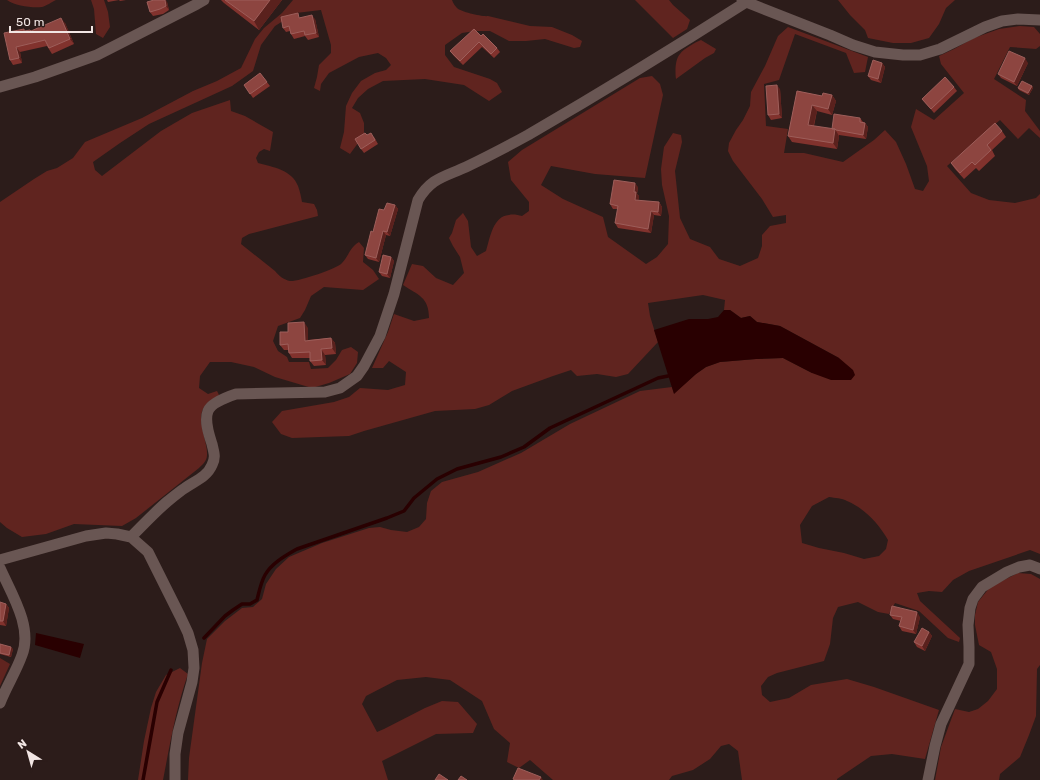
<svg xmlns="http://www.w3.org/2000/svg" width="1040" height="780" viewBox="0 0 1040 780" font-family="Rubik,sans-serif">
	<style>
		.green { fill: #60241f; fill-rule: evenodd }
		.water { fill: #290001 }
		.lines { fill: none; stroke-linecap: round; stroke-linejoin: round }
		.stream { stroke: #290001; stroke-width: 3.5 }
		.minor { stroke: #695653; stroke-width: 11 }
		.wall { fill: #81322d }
		.shaded-wall { fill: #5a211d }
		.building { fill: #8d4540; stroke: #9d5e5a }
	</style>
	<rect width="100%" height="100%" fill="#2c1c1a"/>
	<!-- green -->
	<path class="green" d="M 7,0 L 56,0 C 52,2 46,6 42,7 C 32,8 15,6 7,0 Z
		M 91,0 L 104,0 L 108,12 L 110,27 L 103,38 L 96,34 L 94,9 Z
		M 293,0 L 452,0 C 453,3 455,6 457,8 C 461,12 483,17 488,16 L 530,26 L 552,27 L 572,35 L 582,41 L 580,47 L 574,48 L 545,39 L 526,41 L 509,41 L 490,31 L 475,31 L 462,33 L 445,45 L 445,55 L 454,67 L 490,79 L 497,83 L 502,92 L 489,101 L 464,85 L 425,79 L 383,81 L 368,89 L 358,98 L 352,108 L 360,113 L 364,123 L 364,135 L 350,154 L 340,148 L 344,132 L 346,106 L 352,93 L 361,81 L 375,73 L 386,70 L 391,65 L 386,58 L 378,53 L 359,57 L 329,73 L 321,84 L 320,91 L 314,88 L 317,77 L 319,65 L 331,53 L 331,45 L 321,10 L 296,13 L 275,26 L 261,45 L 253,71 L 232,86 L 149,124 L 120,143 L 93,162 L 95,170 L 102,176 L 161,131 L 192,113 L 230,100 L 231,111 L 245,116 L 273,132 L 270,151 L 264,149 L 259,152 L 256,158 L 258,163 C 273,167 292,170 298,186 C 300,191 301,197 302,202 L 314,204 L 317,210 L 318,216 L 249,234 L 242,238 L 241,244 L 275,271 C 278,275 284,280 290,281 C 297,282 337,269 342,263 C 349,256 349,248 359,242 L 364,248 L 363,262 L 373,270 L 379,279 L 363,290 L 324,287 L 311,296 L 305,310 L 300,318 L 278,326 L 273,341 L 278,351 L 287,357 L 289,362 L 309,362 L 311,369 L 328,368 L 336,360 L 342,350 L 351,347 L 358,352 L 357,363 L 350,374 L 329,383 L 312,388 L 275,377 L 254,367 L 231,362 L 210,362 L 200,376 L 199,388 L 208,394 L 217,391 L 219,395 C 214,399 206,402 203,409 C 197,421 208,443 207,455 C 207,461 202,465 199,468 L 136,518 L 122,526 L 74,524 L 46,534 L 22,537 L 7,528 L 0,522 L 0,202 L 34,179 L 47,171 L 57,168 L 73,158 L 85,142 L 142,118 L 193,91 L 217,81 L 241,68 L 255,39 L 264,28 L 282,13 Z
		M 635,0 L 669,0 L 673,5 L 690,20 L 687,29 L 673,38 Z
		M 838,0 L 955,0 L 946,8 L 939,24 L 929,38 L 911,43 L 893,43 L 868,38 L 865,30 L 850,15 Z
		M 1020,26 L 1034,27 L 1040,34 L 1040,46 L 1036,49 L 1010,47 L 994,79 L 1026,100 L 1025,111 L 1040,131 L 1040,138 L 1029,128 L 1018,139 L 1000,120 L 947,166 L 971,193 L 989,200 L 1015,203 L 1036,198 L 1040,194 L 1040,554 L 1030,550 L 969,571 L 953,580 L 942,592 L 929,591 L 917,593 L 920,601 L 960,638 L 959,642 L 948,638 L 919,611 L 895,603 L 889,614 L 878,612 L 858,602 L 838,607 L 833,618 L 830,644 L 824,661 L 777,673 L 768,677 L 761,686 L 762,695 L 770,702 L 789,698 L 811,685 L 847,679 L 874,687 L 939,710 L 925,759 L 892,754 L 871,756 L 837,779 L 837,780 L 742,780 L 738,751 L 729,744 L 721,746 L 710,759 L 693,770 L 672,776 L 669,780 L 553,780 L 530,760 L 519,768 L 507,762 L 510,743 L 494,729 L 482,701 L 450,680 L 426,677 L 397,680 L 366,696 L 362,704 L 377,732 L 384,729 L 425,708 L 442,701 L 458,702 L 477,724 L 473,733 L 436,734 L 382,761 L 388,780 L 188,780 L 189,758 L 202,663 L 207,639 L 225,621 L 242,608 L 253,607 L 262,599 L 266,584 L 276,569 L 289,557 L 322,543 L 369,528 L 380,527 L 391,530 L 407,532 L 419,527 L 426,519 L 427,503 L 431,491 L 442,482 L 478,472 L 521,453 L 570,424 L 640,391 L 672,387 L 674,393 L 696,374 L 706,367 L 720,362 L 756,359 L 783,358 L 812,373 L 839,358 L 780,326 L 757,322 L 750,316 L 741,318 L 730,310 L 724,310 L 725,300 L 703,295 L 648,303 L 650,316 L 658,342 L 628,374 L 616,377 L 597,374 L 577,376 L 571,370 L 553,376 L 512,391 L 489,405 L 475,409 L 435,411 L 364,431 L 349,436 L 292,438 L 281,434 L 272,422 L 282,411 L 334,402 L 349,397 L 360,388 L 388,390 L 405,385 L 406,372 L 389,361 L 383,368 L 372,368 L 388,332 L 394,314 L 414,321 L 429,318 C 429,297 418,295 403,285 L 412,264 L 423,266 L 436,278 L 453,285 L 464,273 L 460,257 L 453,246 L 449,238 L 452,233 L 456,220 L 463,213 L 468,221 L 471,247 L 477,256 L 486,251 C 490,238 493,216 509,215 C 513,214 518,215 522,216 L 529,211 L 529,202 L 511,180 L 508,162 L 522,150 L 640,78 L 652,76 L 660,84 L 663,95 L 645,178 L 595,174 L 551,166 L 541,185 L 563,199 L 603,217 L 608,237 L 646,264 L 657,257 L 668,244 L 669,216 L 662,185 L 661,169 L 664,147 L 673,133 L 681,135 L 682,142 L 675,171 L 680,218 L 690,239 L 710,247 L 719,259 L 740,266 L 758,258 L 762,246 L 762,235 L 770,226 L 786,223 L 786,215 L 773,217 L 762,199 L 733,161 L 728,151 L 729,143 L 736,130 L 743,120 L 750,106 L 751,92 L 765,66 L 778,36 L 788,27 L 868,57 L 865,72 L 854,73 L 846,53 L 795,34 L 779,80 L 764,84 L 766,126 L 788,129 L 784,153 L 804,153 L 843,162 L 874,140 L 885,130 L 896,142 L 906,164 L 915,189 L 923,191 L 929,181 L 927,166 L 911,127 L 916,109 L 934,120 L 964,93 L 941,64 L 939,56 L 954,49 L 974,38 L 999,29 ZM 829,497 C 835,498 842,498 847,501 C 864,508 879,524 888,540 L 886,549 L 879,556 L 864,559 L 844,553 L 819,548 L 802,543 L 800,525 L 812,506 Z
		M 701,40 L 716,49 L 714,53 L 705,58 L 676,79 C 675,72 675,59 680,54 C 683,49 696,42 701,40 Z
		M 1018,573 L 1031,574 L 1040,579 L 1040,665 L 1037,669 L 1036,716 L 1029,735 L 1020,757 L 1000,774 L 999,780 L 935,780 L 941,747 L 955,709 L 969,712 L 978,709 L 988,701 L 997,689 L 997,669 L 991,652 L 979,645 L 975,625 L 975,615 L 978,602 L 990,587 Z
		M 0,658 L 10,664 L 0,686 Z
		M 180,668 L 188,674 C 176,708 170,744 163,780 L 138,780 L 144,741 L 151,708 L 156,692 L 166,675 Z"/>
	<!-- water -->
	<path class="water" d="M 724,310 L 730,310 L 741,318 L 750,316 L 757,322 L 780,326 L 839,358 L 853,370 L 855,375 L 851,380 L 831,380 L 812,373 L 783,358 L 756,359 L 720,362 L 706,367 L 696,374 L 674,394 L 654,330 L 689,319 L 708,319 L 718,317 Z
		M 36,633 L 84,644 L 80,658 L 35,645 Z"/>
	<g class="lines">
		<!-- stream -->
		<path class="stream" d="M 204,638 L 225,616 L 233,610 L 242,604 L 250,604 L 257,600 C 259,592 261,582 265,575 C 272,563 285,556 297,549 L 387,518 L 404,511 L 414,498 L 437,479 L 457,469 L 501,457 L 524,447 L 550,428 L 658,378 L 668,376
			M 143,780 L 157,702 L 171,670"/>
		<!-- minor -->
		<path class="minor" d="M 742,0 L 746,2 L 830,35 L 853,45 L 875,52 L 903,55 L 920,55 L 940,49 L 985,27 L 1002,21 L 1018,19 L 1040,20
			M 0,87 L 35,77 L 97,55 L 197,4 L 204,0
			M 131,537 C 143,525 155,512 168,501 C 173,497 179,492 185,488 C 195,481 207,477 212,465 C 216,457 214,453 212,444 C 209,435 204,421 208,411 C 211,403 227,397 236,394 L 325,392 L 340,388 L 357,376 L 364,366 L 380,336 L 394,294 L 418,200 C 431,178 444,177 466,167 C 487,157 508,146 528,135 C 602,92 674,48 746,2
			M 0,560 L 86,536 L 106,533 L 117,534 L 131,537 L 148,552 L 180,616 L 188,633 L 193,650 L 194,668 L 192,682 L 178,733 L 175,754 L 175,780
			M 0,568 C 11,593 33,627 22,655 C 16,672 6,687 0,703
			M 928,780 L 935,746 L 941,724 L 969,664 L 969,647 L 968,625 L 970,608 L 973,599 L 982,587 L 1007,572 L 1019,567 L 1030,565 L 1040,569"/>
	</g>
	<!-- wall -->
	<path class="wall" d="M 107,0 L 126,0 L 120,1 L 119,0 L 108,2 Z
		M 221,0 L 282,0 L 259,30 L 224,3 Z
		M 167,2 L 169,10 L 163,14 L 153,16 L 150,12 Z
		M 301,17 L 315,19 L 319,37 L 308,40 L 305,36 L 294,39 L 291,34 L 290,31 L 286,32 L 283,28 Z
		M 65,23 L 74,44 L 52,54 L 47,46 L 20,52 L 22,63 L 13,65 L 10,60 L 24,29 L 25,31 L 31,31 Z
		M 481,36 L 497,48 L 500,52 L 494,58 L 482,47 L 463,65 L 453,55 L 450,51 Z
		M 882,63 L 885,67 L 881,83 L 871,80 L 868,76 Z
		M 1028,63 L 1017,86 L 1001,78 L 998,74 Z
		M 260,73 L 270,86 L 253,98 L 244,85 Z
		M 1032,86 L 1033,88 L 1029,95 L 1019,90 L 1018,88 Z
		M 954,87 L 957,91 L 934,113 L 922,99 Z
		M 780,89 L 782,118 L 771,120 L 768,115 Z
		M 797,91 L 822,96 L 832,95 L 836,101 L 832,115 L 817,111 L 814,126 L 832,129 L 860,118 L 863,122 L 865,123 L 868,127 L 866,139 L 839,135 L 839,136 L 837,149 L 792,142 L 788,136 Z
		M 1002,131 L 1006,137 L 992,150 L 995,156 L 979,171 L 976,168 L 964,179 L 955,169 L 951,163 Z
		M 367,135 L 374,137 L 378,144 L 364,153 L 361,149 Z
		M 638,187 L 637,194 L 639,196 L 638,201 L 659,202 L 662,207 L 661,216 L 654,215 L 651,233 L 618,228 L 615,223 L 618,209 L 613,209 L 610,204 Z
		M 395,205 L 398,209 L 390,236 L 386,235 L 379,262 L 368,259 L 365,255 L 373,232 L 384,210 Z
		M 391,257 L 394,261 L 390,278 L 382,276 L 379,272 Z
		M 308,328 L 308,340 L 331,338 L 335,343 L 336,354 L 325,355 L 326,365 L 314,366 L 310,361 L 310,358 L 292,358 L 289,353 L 288,350 L 284,350 L 280,345 L 288,332 Z
		M 0,602 L 6,604 L 9,608 L 6,626 L 0,625 Z
		M 890,615 L 920,617 L 916,634 L 902,631 L 899,626 L 901,621 L 893,619 Z
		M 929,632 L 932,636 L 925,651 L 917,647 L 914,642 Z
		M 0,644 L 13,649 L 11,657 L 0,654 Z"/>
	<!-- shaded-wall -->
	<path class="shaded-wall" d="M 165,0 L 166,0 L 167,2 L 169,10 L 166,6 Z
		M 270,0 L 282,0 L 259,30 L 254,21 Z
		M 312,15 L 315,19 L 319,37 L 316,33 Z
		M 61,18 L 65,23 L 74,44 L 70,39 Z
		M 16,47 L 20,52 L 22,63 L 19,58 Z
		M 1025,58 L 1028,63 L 1017,86 L 1014,82 Z
		M 882,63 L 885,67 L 881,83 L 878,79 Z
		M 777,85 L 780,89 L 782,118 L 779,114 Z
		M 1032,86 L 1033,88 L 1029,95 L 1028,93 Z
		M 832,95 L 836,101 L 832,115 L 828,109 Z
		M 812,105 L 817,111 L 812,131 L 808,125 Z
		M 865,123 L 868,127 L 866,139 L 863,135 Z
		M 835,129 L 839,136 L 837,149 L 833,143 Z
		M 635,183 L 638,187 L 637,194 L 639,196 L 638,204 L 635,200 L 634,192 Z
		M 659,202 L 662,207 L 661,216 L 658,212 Z
		M 395,205 L 398,209 L 390,236 L 387,232 Z
		M 651,211 L 654,215 L 651,233 L 648,229 Z
		M 383,231 L 386,235 L 379,262 L 376,258 Z
		M 391,257 L 394,261 L 390,278 L 387,274 Z
		M 304,322 L 308,328 L 308,346 L 305,341 Z
		M 331,338 L 335,343 L 336,354 L 332,348 Z
		M 321,349 L 325,355 L 326,365 L 322,360 Z
		M 6,604 L 9,608 L 6,626 L 3,621 Z
		M 917,612 L 920,617 L 916,634 L 913,630 Z
		M 929,632 L 932,636 L 925,651 L 922,646 Z
		M 11,647 L 13,649 L 11,657 L 9,655 Z
		M 541,777 L 543,780 L 539,780 Z"/>
	<!-- building -->
	<path class="building" d="M 154,0 L 165,0 L 166,6 L 160,9 L 150,12 L 147,2 Z
		M 225,0 L 270,0 L 254,21 Z
		M 298,13 L 299,18 L 312,15 L 316,33 L 305,35 L 304,31 L 291,34 L 289,26 L 283,28 L 281,17 Z
		M 61,18 L 70,39 L 49,48 L 45,40 L 16,47 L 19,58 L 10,60 L 4,33 L 24,29 L 24,31 L 30,30 L 31,31 Z
		M 474,29 L 481,36 L 483,34 L 497,48 L 491,54 L 479,42 L 460,61 L 450,51 Z
		M 1009,51 L 1025,58 L 1014,82 L 998,74 Z
		M 873,60 L 882,63 L 878,79 L 868,76 Z
		M 260,73 L 267,82 L 250,94 L 244,85 Z
		M 945,77 L 954,87 L 931,109 L 922,99 Z
		M 1022,81 L 1032,86 L 1028,93 L 1018,88 Z
		M 777,85 L 779,114 L 768,115 L 766,86 Z
		M 797,91 L 822,96 L 823,93 L 832,95 L 828,109 L 812,105 L 808,125 L 835,129 L 833,143 L 788,136 Z
		M 834,114 L 860,118 L 860,122 L 865,123 L 863,135 L 836,130 L 835,129 L 832,129 Z
		M 995,123 L 1002,131 L 987,145 L 991,150 L 975,165 L 972,162 L 960,173 L 951,163 Z
		M 365,133 L 367,135 L 371,133 L 375,140 L 361,149 L 355,139 Z
		M 614,180 L 635,183 L 634,192 L 636,192 L 635,200 L 659,202 L 658,212 L 651,211 L 648,229 L 615,223 L 618,206 L 610,204 Z
		M 387,203 L 395,205 L 387,232 L 383,231 L 376,258 L 365,255 L 371,231 L 373,232 L 379,209 L 384,210 Z
		M 383,255 L 391,257 L 387,274 L 379,272 Z
		M 304,322 L 305,341 L 331,338 L 332,348 L 321,349 L 322,360 L 310,361 L 310,352 L 289,353 L 288,344 L 280,345 L 280,332 L 288,332 L 288,323 Z
		M 0,602 L 6,604 L 3,621 L 0,621 Z
		M 892,606 L 917,612 L 913,630 L 899,626 L 902,617 L 890,615 Z
		M 922,628 L 929,632 L 922,646 L 914,642 Z
		M 0,644 L 11,647 L 9,655 L 0,653 Z
		M 518,768 L 541,777 L 539,780 L 515,780 L 513,779 Z
		M 439,774 L 448,780 L 435,780 Z
		M 461,776 L 467,780 L 458,780 Z"/>
	<!-- north arrow -->
	<g transform="translate(28 752) rotate(323)" stroke="#2c1c1a" stroke-width="3" paint-order="stroke">
	<path d="M0-3L7 15L0 10L-7 15Z" fill="#f2e6e4"/>
	<text y="-6" font-size="11" font-weight="bold" text-anchor="middle" fill="#f2e6e4">N</text>
	</g>
	<!-- scale -->
	<path d="M10 26v6h82v-6" fill="none" stroke="#f2e6e4" stroke-width="2"/>
	<text x="16" y="26" font-size="12" fill="#f2e6e4" stroke="#2c1c1a" stroke-width="3" paint-order="stroke">50 m</text>
</svg>
